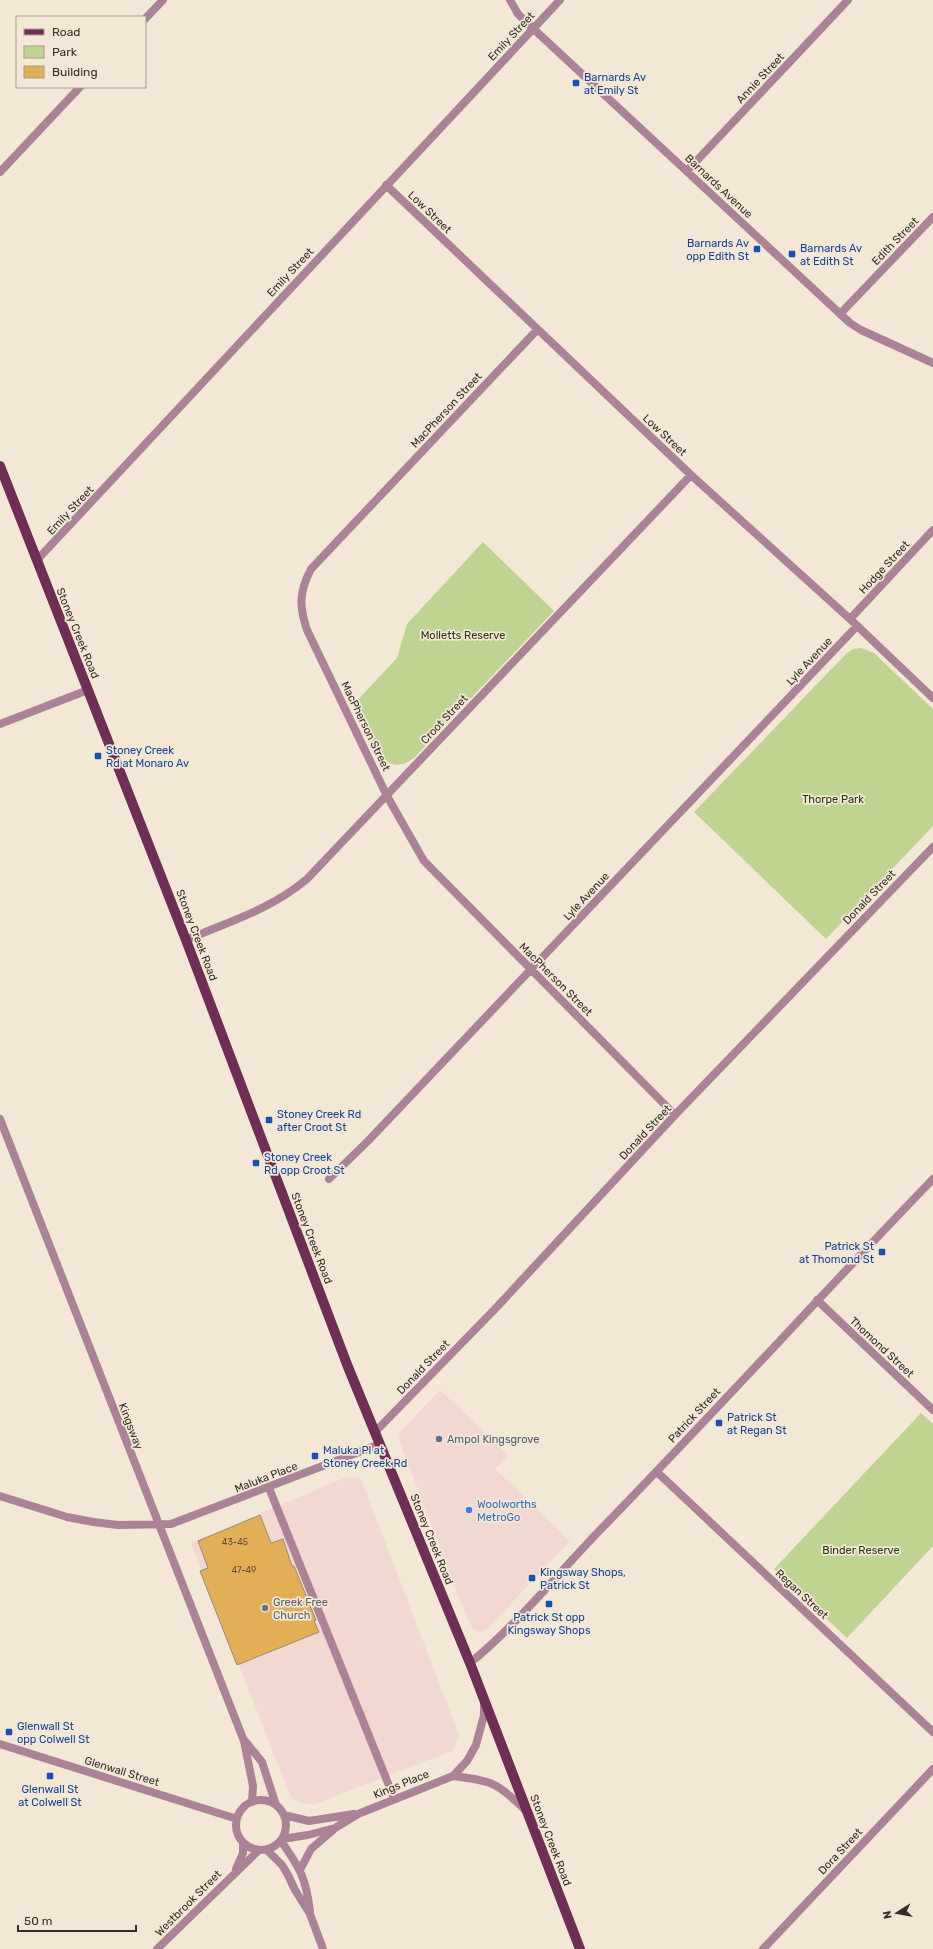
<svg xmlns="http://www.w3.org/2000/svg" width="933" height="1949" viewBox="0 0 933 1949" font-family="Rubik,sans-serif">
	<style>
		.commercial { fill: #f1d8d0 }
		.green { fill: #bfd491 }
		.building { fill: #e3af56; stroke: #968b7a }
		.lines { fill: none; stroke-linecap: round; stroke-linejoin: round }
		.service { stroke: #aa8397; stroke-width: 8 }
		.minor { stroke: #aa8397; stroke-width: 8 }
		.tertiary { stroke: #aa8397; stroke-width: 8 }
		.primary { stroke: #6f2e55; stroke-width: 10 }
		.transit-dot { fill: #1a4fb4; stroke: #f3e7d5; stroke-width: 1.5 }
		.service-dot { fill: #5c6f8a; stroke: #f3e7d5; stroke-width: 1.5 }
		.shop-dot { fill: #3f7fe0; stroke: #f3e7d5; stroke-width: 1.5 }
		.worship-dot { fill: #6b7280; stroke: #f3e7d5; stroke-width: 1.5 }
		.labels { text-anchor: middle; stroke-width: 3.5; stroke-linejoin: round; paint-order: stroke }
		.number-label { font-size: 9px; fill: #5f4f34 }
		.street-label { font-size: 11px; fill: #332f28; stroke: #f3e7d5 }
		.transit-label { font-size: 11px; fill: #164399; stroke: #f3e7d5; text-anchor: start }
		.park-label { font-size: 11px; fill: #2a340e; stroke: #f3e7d5 }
		.service-label { font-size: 11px; fill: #4e5e75; stroke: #f3e7d5; text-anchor: start }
		.shop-label { font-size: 11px; fill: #366cbe; stroke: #f3e7d5; text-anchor: start }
		.worship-label { font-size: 11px; fill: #5b616d; stroke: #f3e7d5; text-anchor: start }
	</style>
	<rect width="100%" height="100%" fill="#f3e7d5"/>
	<!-- commercial -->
	<path class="commercial" d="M 440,1390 L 508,1455 L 495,1469 L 570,1541 L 488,1628 L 481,1632 L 474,1629 L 469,1623 L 399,1440 L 400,1432 Z
		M 349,1476 L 361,1479 L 459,1735 L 452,1751 L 315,1804 L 300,1803 L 292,1798 L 288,1790 L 191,1543 Z"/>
	<!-- green -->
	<path class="green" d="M 483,542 L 554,611 L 414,758 C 380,784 364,728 353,705 L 397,658 L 407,624 Z
		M 861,648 L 874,653 L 933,709 L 933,826 L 826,939 L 694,812 L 846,654 L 853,649 Z
		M 921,1413 L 933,1424 L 933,1546 L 847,1638 L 774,1569 Z"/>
	<!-- building -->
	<path class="building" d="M 260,1515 L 271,1543 L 283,1539 L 292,1566 L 294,1566 L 316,1620 L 314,1621 L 319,1632 L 237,1665 L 200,1571 L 208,1568 L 198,1541 Z"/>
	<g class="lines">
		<!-- service -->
		<path class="service" d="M 269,1488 L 394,1798"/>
		<!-- minor -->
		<path class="minor" d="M 510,0 L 518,14 L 525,21 L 850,323 L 861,330 L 933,363
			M 145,19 L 163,0
			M 687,171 L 848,0
			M 0,172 L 80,87
			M 386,185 L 691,475 L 850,619 L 933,698
			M 840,314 L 933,217
			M 537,330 L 311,569 C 299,592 299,606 307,630 L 387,796 L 424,861 L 675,1115
			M 37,560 L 560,0
			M 850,619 L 933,530
			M 0,724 L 88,690
			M 186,940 C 230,921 270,910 307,879 L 691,475
			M 0,1119 L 244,1741 L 253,1786 L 252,1802
			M 329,1179 L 368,1141 L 857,626
			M 817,1300 L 933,1410
			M 375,1432 L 494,1310 L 675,1115 L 933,847
			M 657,1472 L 933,1732
			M 0,1496 L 67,1517 L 93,1522 L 118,1525 L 171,1524 L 380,1444
			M 245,1741 L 262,1762 L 276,1805
			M 0,1744 L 237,1819
			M 453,1776 C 492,1781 497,1782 525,1810
			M236 1825a25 25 0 1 1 50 0a25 25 0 1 1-50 0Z
			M 284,1815 L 309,1821 L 354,1814
			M 282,1839 L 308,1835 L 335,1828 L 358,1814 L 453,1776 L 467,1761 L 476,1745 L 484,1715 L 484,1702
			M 281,1841 C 300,1868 306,1878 310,1911
			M 267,1850 L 282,1865 L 288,1875 L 295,1890 L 310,1914 L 323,1949
			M 236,1869 L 243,1853 L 243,1843
			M 300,1870 L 311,1849 L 333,1830
			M 157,1949 L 258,1851
			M 763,1949 L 933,1769"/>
		<!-- tertiary -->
		<path class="tertiary" d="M 470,1663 C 519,1623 559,1572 604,1526 C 715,1412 822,1294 933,1179"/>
		<!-- primary -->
		<path class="primary" d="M 0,466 L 186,940 L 348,1367 L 470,1663 L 580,1949"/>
	</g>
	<!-- markers -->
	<g class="transit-dot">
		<rect x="572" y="79" width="8" height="8" rx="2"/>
		<rect x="753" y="245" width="8" height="8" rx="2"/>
		<rect x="788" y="250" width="8" height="8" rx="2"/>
		<rect x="94" y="752" width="8" height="8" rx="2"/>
		<rect x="265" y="1116" width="8" height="8" rx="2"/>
		<rect x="252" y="1159" width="8" height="8" rx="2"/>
		<rect x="878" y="1248" width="8" height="8" rx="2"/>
		<rect x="715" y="1419" width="8" height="8" rx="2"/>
		<rect x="311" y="1452" width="8" height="8" rx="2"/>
		<rect x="528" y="1574" width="8" height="8" rx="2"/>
		<rect x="545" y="1600" width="8" height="8" rx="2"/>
		<rect x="5" y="1728" width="8" height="8" rx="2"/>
		<rect x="46" y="1772" width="8" height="8" rx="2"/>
	</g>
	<circle class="service-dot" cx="439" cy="1439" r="4"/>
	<circle class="shop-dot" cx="469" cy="1510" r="4"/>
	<circle class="worship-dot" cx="265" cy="1608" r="4"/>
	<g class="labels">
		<!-- number labels -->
		<g class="number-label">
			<text x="235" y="1545">43-45</text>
			<text x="244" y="1573">47-49</text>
		</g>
		<!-- street labels -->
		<g class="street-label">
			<text transform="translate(511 36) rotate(-47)" y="4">Emily Street</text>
			<text transform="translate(760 78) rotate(-47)" y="4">Annie Street</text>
			<text transform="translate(719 186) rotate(43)" y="4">Barnards Avenue</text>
			<text transform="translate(430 212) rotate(44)" y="4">Low Street</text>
			<text transform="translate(895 241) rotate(-46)" y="4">Edith Street</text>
			<text transform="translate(290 272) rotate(-47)" y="4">Emily Street</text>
			<text transform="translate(446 410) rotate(-47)" y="4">MacPherson Street</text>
			<text transform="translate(665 435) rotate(43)" y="4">Low Street</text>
			<text transform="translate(70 510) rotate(-47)" y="4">Emily Street</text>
			<text transform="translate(884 567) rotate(-47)" y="4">Hodge Street</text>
			<text transform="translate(78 633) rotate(68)" y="4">Stoney Creek Road</text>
			<text transform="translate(809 661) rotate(-47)" y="4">Lyle Avenue</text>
			<text transform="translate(444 719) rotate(-47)" y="4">Croot Street</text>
			<text transform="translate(366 726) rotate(64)" y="4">MacPherson Street</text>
			<text transform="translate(586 896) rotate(-47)" y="4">Lyle Avenue</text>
			<text transform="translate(869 897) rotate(-46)" y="4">Donald Street</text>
			<text transform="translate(197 935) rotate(69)" y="4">Stoney Creek Road</text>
			<text transform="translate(556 979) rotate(45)" y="4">MacPherson Street</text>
			<text transform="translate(645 1132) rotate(-47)" y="4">Donald Street</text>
			<text transform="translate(312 1238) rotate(69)" y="4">Stoney Creek Road</text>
			<text transform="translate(882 1347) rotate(43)" y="4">Thomond Street</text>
			<text transform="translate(423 1367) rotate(-46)" y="4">Donald Street</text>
			<text transform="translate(694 1415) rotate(-47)" y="4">Patrick Street</text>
			<text transform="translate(131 1426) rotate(69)" y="4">Kingsway</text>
			<text transform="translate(266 1477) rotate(-21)" y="4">Maluka Place</text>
			<text transform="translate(432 1539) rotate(68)" y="4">Stoney Creek Road</text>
			<text transform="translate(802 1594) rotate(43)" y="4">Regan Street</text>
			<text transform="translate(122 1771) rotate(17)" y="4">Glenwall Street</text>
			<text transform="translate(401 1784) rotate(-22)" y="4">Kings Place</text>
			<text transform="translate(551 1840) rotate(69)" y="4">Stoney Creek Road</text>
			<text transform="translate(840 1851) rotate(-47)" y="4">Dora Street</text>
			<text transform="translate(188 1903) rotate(-45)" y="4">Westbrook Street</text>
		</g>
		<!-- transit labels -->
		<g class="transit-label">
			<text x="584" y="81">Barnards Av<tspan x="584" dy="13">at Emily St</tspan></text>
			<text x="749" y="247" text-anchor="end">Barnards Av<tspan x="749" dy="13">opp Edith St</tspan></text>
			<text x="800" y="252">Barnards Av<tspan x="800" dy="13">at Edith St</tspan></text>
			<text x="106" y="754">Stoney Creek<tspan x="106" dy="13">Rd at Monaro Av</tspan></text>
			<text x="277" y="1118">Stoney Creek Rd<tspan x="277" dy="13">after Croot St</tspan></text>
			<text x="264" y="1161">Stoney Creek<tspan x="264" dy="13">Rd opp Croot St</tspan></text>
			<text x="874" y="1250" text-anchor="end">Patrick St<tspan x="874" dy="13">at Thomond St</tspan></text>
			<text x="727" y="1421">Patrick St<tspan x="727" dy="13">at Regan St</tspan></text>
			<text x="323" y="1454">Maluka Pl at<tspan x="323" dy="13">Stoney Creek Rd</tspan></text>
			<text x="540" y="1576">Kingsway Shops,<tspan x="540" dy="13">Patrick St</tspan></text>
			<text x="549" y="1621" text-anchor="middle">Patrick St opp<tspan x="549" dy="13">Kingsway Shops</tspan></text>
			<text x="17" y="1730">Glenwall St<tspan x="17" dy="13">opp Colwell St</tspan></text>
			<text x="50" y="1793" text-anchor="middle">Glenwall St<tspan x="50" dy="13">at Colwell St</tspan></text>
		</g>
		<!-- park labels -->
		<g class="park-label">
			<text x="463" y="639">Molletts Reserve</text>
			<text x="833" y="803">Thorpe Park</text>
			<text x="861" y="1554">Binder Reserve</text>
		</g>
		<!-- service labels -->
		<g class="service-label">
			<text x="447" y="1443">Ampol Kingsgrove</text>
		</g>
		<!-- shop labels -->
		<g class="shop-label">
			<text x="477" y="1508">Woolworths<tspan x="477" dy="13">MetroGo</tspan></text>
		</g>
		<!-- worship labels -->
		<g class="worship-label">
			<text x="273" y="1606">Greek Free<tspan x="273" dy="13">Church</tspan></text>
		</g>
	</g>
	<!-- legend -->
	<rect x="16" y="16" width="130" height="72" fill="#f3e7d5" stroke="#a69d90"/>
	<rect x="24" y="29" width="20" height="6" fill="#6f2e55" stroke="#a69d90"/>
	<text x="52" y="36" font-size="12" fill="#332f28">Road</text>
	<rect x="24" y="46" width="20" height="12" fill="#bfd491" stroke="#a69d90"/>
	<text x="52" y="56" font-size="12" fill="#332f28">Park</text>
	<rect x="24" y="66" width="20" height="12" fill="#e3af56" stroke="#a69d90"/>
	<text x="52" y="76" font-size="12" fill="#332f28">Building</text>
	<!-- north arrow -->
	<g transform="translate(897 1913) rotate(259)" stroke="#f3e7d5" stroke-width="3" paint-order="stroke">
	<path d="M0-3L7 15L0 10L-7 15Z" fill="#332f28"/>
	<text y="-6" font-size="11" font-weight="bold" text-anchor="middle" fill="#332f28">N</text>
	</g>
	<!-- scale -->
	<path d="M18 1925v6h118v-6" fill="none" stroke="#332f28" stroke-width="2"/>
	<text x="24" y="1925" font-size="12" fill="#332f28" stroke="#f3e7d5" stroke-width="3" paint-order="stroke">50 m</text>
</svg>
